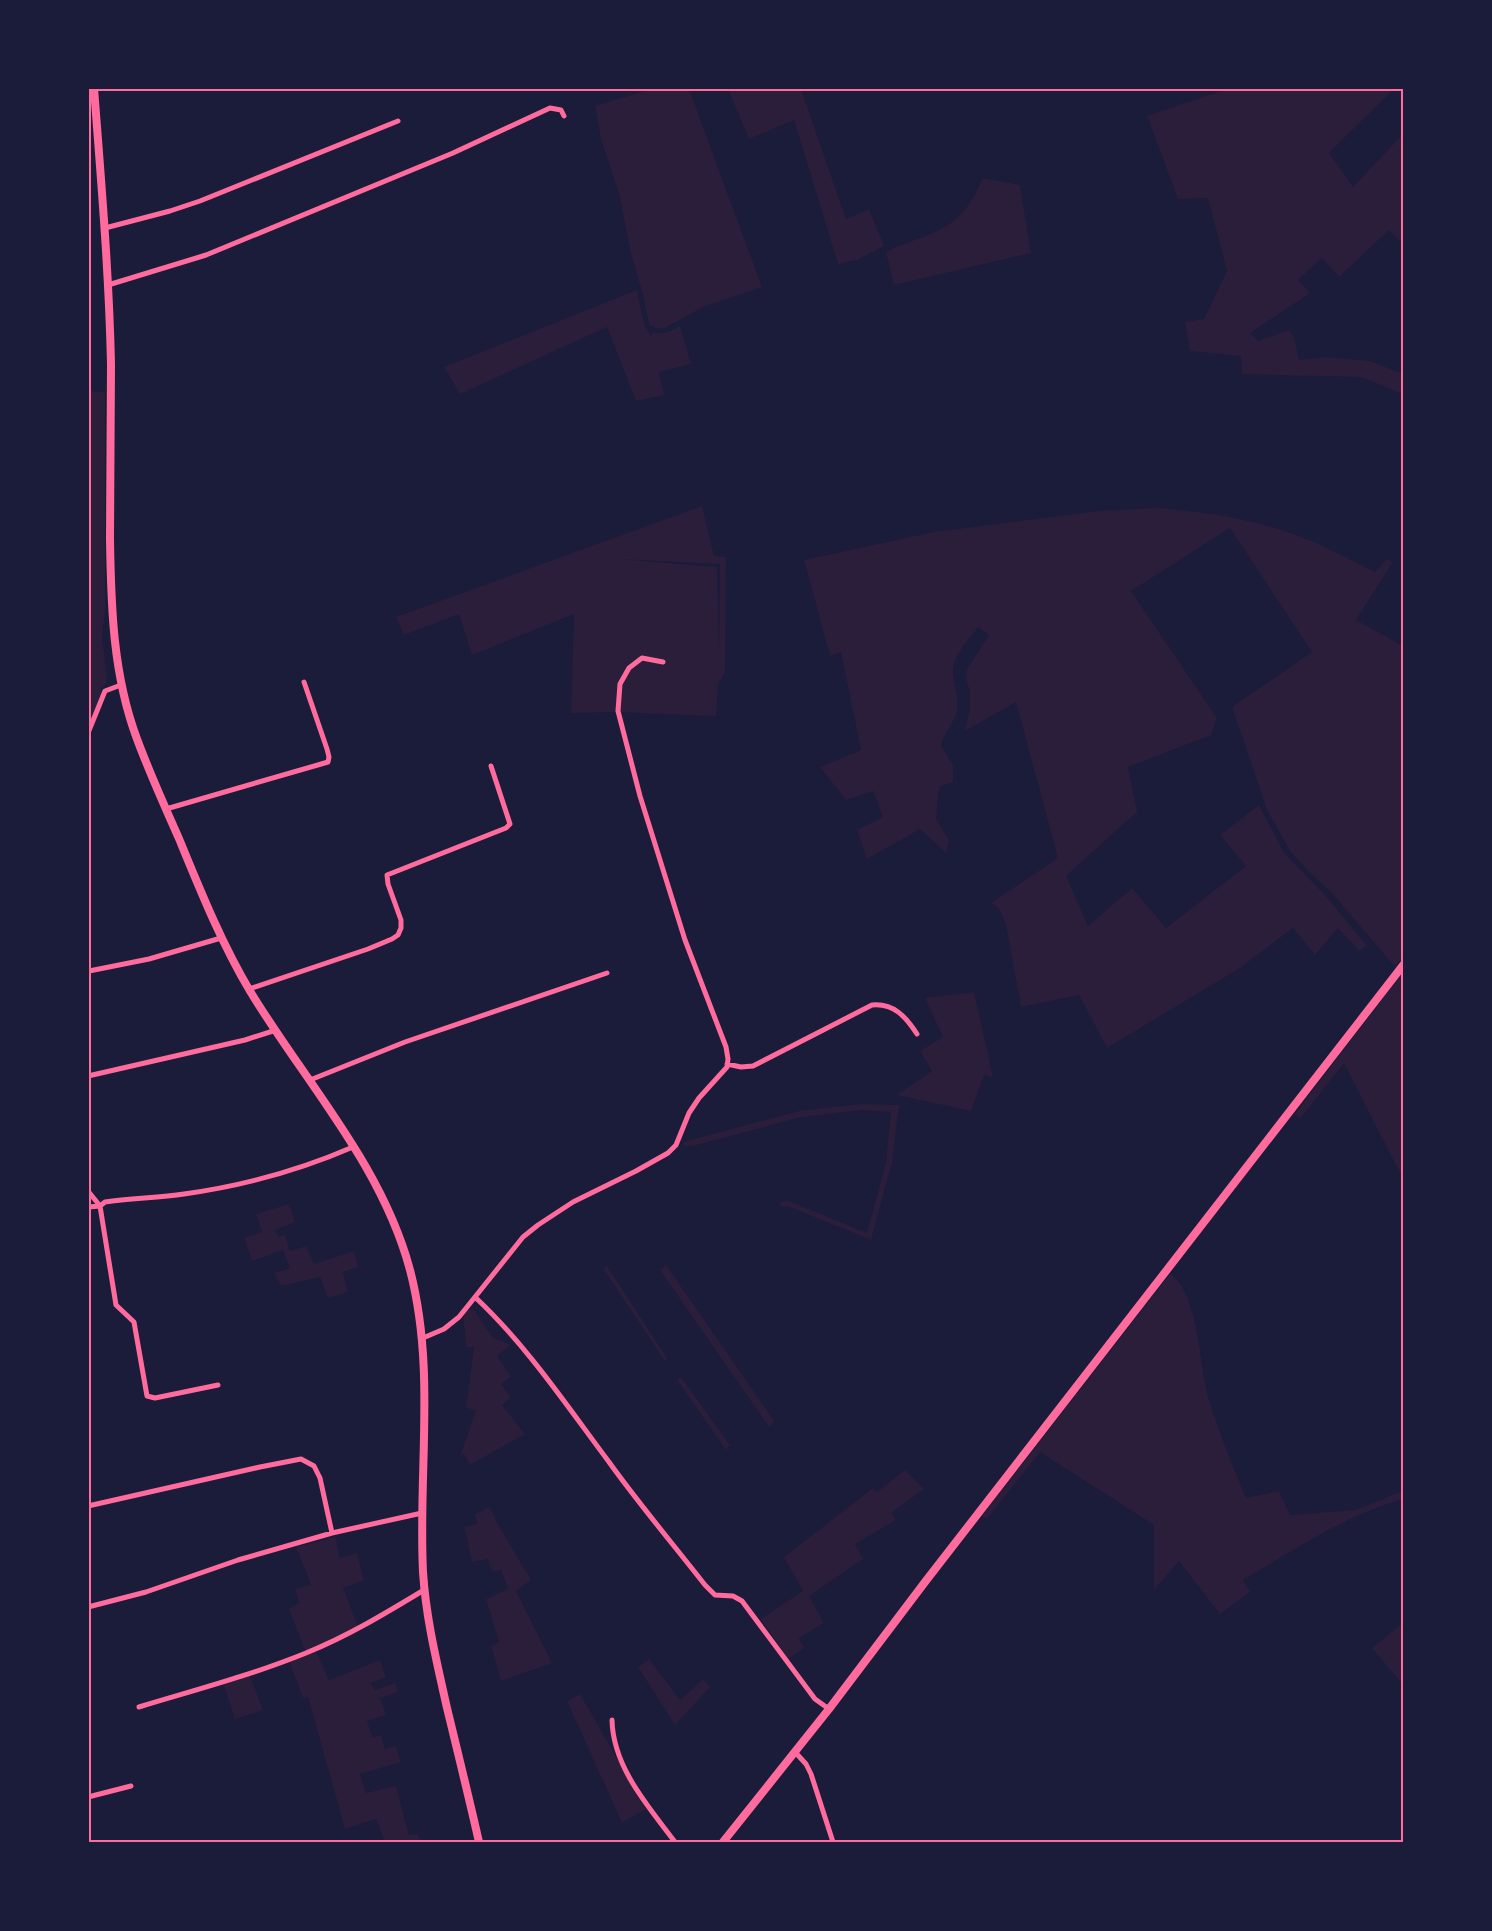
<svg xmlns="http://www.w3.org/2000/svg" width="1492" height="1931" viewBox="0 0 1492 1931" font-family="'Alegreya Sans',sans-serif">
	<style>
		.green { fill: #2a1e3b; fill-rule: evenodd }
		.lines { fill: none; stroke-linecap: round; stroke-linejoin: round }
		.minor { stroke: #ff6b9d; stroke-width: 5 }
		.secondary { stroke: #ff6b9d; stroke-width: 8 }
		.primary { stroke: #ff6b9d; stroke-width: 8 }
		.neatline { fill: none; stroke: #ff6b9d; stroke-width: 2 }
	</style>
	<rect width="100%" height="100%" fill="#1b1b3a"/>
	<!-- green -->
	<path class="green" d="M 654,88 L 689,89 L 762,287 L 703,307 L 665,328 L 659,329 L 649,325 L 644,298 L 631,254 L 620,197 L 601,139 L 595,106 Z
		M 1230,88 L 1394,89 L 1329,153 L 1353,187 L 1403,134 L 1403,244 L 1389,230 L 1339,277 L 1322,258 L 1298,280 L 1310,293 L 1250,333 L 1258,341 L 1289,330 L 1294,338 L 1299,360 L 1327,357 L 1370,361 L 1403,374 L 1403,394 L 1361,377 L 1242,374 L 1241,356 L 1190,351 L 1185,322 L 1204,319 L 1227,271 L 1208,198 L 1178,199 L 1147,116 Z
		M 728,89 L 801,89 L 846,219 L 869,209 L 884,246 L 857,260 L 838,264 L 794,120 L 749,139 Z
		M 983,178 L 1020,185 L 1031,253 L 894,285 L 886,252 C 910,239 942,235 961,214 C 971,204 977,190 983,178 Z
		M 637,290 C 641,307 641,322 651,336 L 653,333 L 666,333 L 680,326 L 691,364 L 659,372 L 664,395 L 636,401 L 607,327 L 460,394 L 444,367 Z
		M 89,381 L 92,390 L 96,392 L 105,392 L 105,611 L 102,636 L 107,679 L 105,685 L 101,689 L 102,697 L 89,728 Z
		M 702,506 L 714,556 L 726,557 L 725,672 L 718,684 L 716,716 L 616,712 L 571,713 L 574,614 L 472,655 L 459,614 L 404,635 L 396,617 ZM 618,559 L 720,564 L 719,651 L 717,567 Z
		M 1157,508 C 1211,512 1266,521 1316,543 C 1336,552 1356,562 1375,572 L 1387,559 L 1393,562 L 1356,620 L 1403,646 L 1403,956 L 1395,967 L 1332,893 L 1309,872 L 1290,851 L 1267,810 L 1232,707 L 1312,652 L 1230,528 L 1131,591 L 1217,718 L 1211,735 L 1128,767 L 1137,812 L 1066,876 L 1088,926 L 1132,888 L 1166,928 L 1246,866 L 1220,835 L 1259,805 L 1284,853 L 1326,896 L 1367,946 L 1359,951 L 1338,928 L 1315,955 L 1293,928 L 1240,968 L 1107,1048 L 1079,995 L 1021,1007 L 1006,924 L 998,907 L 991,903 L 1058,858 L 1016,702 L 965,731 L 970,709 L 970,692 L 966,678 L 967,669 L 989,635 L 978,627 C 969,640 952,656 953,673 C 954,685 959,698 957,711 C 954,724 944,733 941,745 L 953,765 L 953,782 L 939,787 L 936,819 L 949,840 L 946,853 L 920,829 L 867,859 L 857,830 L 883,817 L 873,791 L 846,800 L 820,767 L 861,750 L 841,652 L 830,656 L 804,560 L 934,532 L 1099,511 Z
		M 1403,972 L 1403,1179 L 1344,1063 L 1300,1119 L 1295,1114 Z
		M 974,992 L 993,1077 L 984,1075 L 971,1111 L 897,1095 L 932,1071 L 920,1051 L 943,1037 L 925,998 Z
		M 860,1104 L 899,1105 L 892,1162 L 871,1240 L 790,1207 L 780,1206 L 782,1201 L 789,1201 L 867,1233 L 886,1162 L 891,1112 L 861,1110 L 801,1117 L 693,1146 L 684,1146 L 683,1142 L 799,1111 Z
		M 289,1204 L 295,1222 L 275,1230 L 278,1237 L 285,1235 L 290,1251 L 306,1246 L 314,1264 L 354,1251 L 358,1267 L 343,1272 L 348,1292 L 328,1298 L 320,1277 L 281,1286 L 274,1273 L 290,1268 L 283,1250 L 252,1261 L 244,1238 L 262,1232 L 256,1214 Z
		M 666,1265 L 775,1422 L 769,1427 L 660,1270 Z
		M 607,1266 L 667,1358 L 665,1361 L 603,1268 Z
		M 1170,1274 C 1200,1293 1199,1371 1210,1403 C 1220,1435 1233,1467 1246,1498 L 1279,1491 L 1290,1515 L 1356,1510 L 1403,1491 L 1403,1499 C 1346,1515 1294,1550 1243,1580 L 1250,1592 L 1220,1614 L 1179,1561 L 1154,1590 L 1154,1525 L 1040,1452 L 987,1519 L 982,1516 Z
		M 468,1310 L 474,1310 L 492,1337 L 511,1345 L 497,1356 L 511,1377 L 501,1384 L 511,1397 L 502,1405 L 525,1434 L 470,1465 L 464,1454 L 460,1457 L 476,1410 L 466,1408 L 474,1347 L 466,1347 L 463,1313 Z
		M 681,1377 L 730,1445 L 726,1450 L 677,1380 Z
		M 905,1470 L 924,1489 L 891,1513 L 896,1520 L 855,1544 L 863,1559 L 809,1596 L 824,1623 L 799,1638 L 804,1648 L 788,1659 L 761,1619 L 803,1591 L 784,1557 L 873,1488 L 877,1492 Z
		M 490,1507 L 499,1526 L 531,1580 L 516,1591 L 552,1663 L 501,1681 L 491,1646 L 499,1642 L 486,1599 L 508,1589 L 501,1570 L 492,1571 L 488,1559 L 472,1562 L 464,1527 L 477,1524 L 475,1514 Z
		M 336,1537 L 339,1558 L 357,1553 L 364,1580 L 343,1588 L 358,1626 L 316,1651 L 329,1680 L 380,1660 L 386,1677 L 371,1683 L 375,1690 L 395,1683 L 398,1692 L 380,1698 L 386,1715 L 367,1721 L 373,1738 L 381,1735 L 385,1749 L 396,1746 L 401,1762 L 360,1774 L 366,1793 L 396,1786 L 409,1835 L 418,1834 L 421,1842 L 385,1842 L 376,1819 L 345,1829 L 308,1697 L 303,1698 L 288,1658 L 305,1651 L 289,1609 L 299,1603 L 295,1589 L 311,1585 L 296,1547 Z
		M 1403,1623 L 1403,1685 L 1372,1648 Z
		M 649,1659 L 680,1700 L 703,1679 L 710,1687 L 675,1725 L 638,1667 Z
		M 249,1674 L 263,1710 L 235,1719 L 223,1683 Z
		M 580,1694 L 646,1809 L 622,1823 L 567,1701 Z"/>
	<g class="lines">
		<!-- minor -->
		<path class="minor" d="M 105,228 L 170,211 L 200,201 L 398,121
			M 108,285 L 206,255 L 453,153 L 550,108 L 561,110 L 564,116
			M 88,733 L 105,691 L 121,685
			M 166,809 L 328,762 L 329,757 L 327,749 L 304,682
			M 89,971 L 149,959 L 221,938
			M 249,989 L 368,949 L 392,939 L 398,935 L 401,928 L 401,920 L 388,884 L 387,875 L 506,828 L 510,824 L 491,766
			M 727,1064 L 741,1067 L 753,1066 L 872,1005 C 894,1003 906,1017 917,1034
			M 88,1076 L 245,1040 L 276,1030
			M 310,1080 L 405,1042 L 607,973
			M 88,1191 L 100,1206
			M 88,1207 L 100,1206
			M 476,1298 C 527,1346 567,1406 609,1462 C 639,1504 673,1544 705,1585 L 715,1595 L 733,1596 L 742,1601 L 815,1699 L 829,1709
			M 423,1338 L 444,1329 L 459,1317 L 523,1237 L 538,1225 L 573,1202 L 636,1171 L 668,1153 L 676,1145 L 689,1113 L 699,1098 L 727,1067 L 728,1059 L 726,1047 L 685,940 L 640,796 L 618,711 L 620,684 L 629,668 L 642,658 L 663,662
			M 218,1385 L 155,1398 L 147,1396 L 134,1322 L 116,1305 L 100,1206 L 105,1202 C 131,1198 158,1198 184,1194 C 242,1186 300,1170 353,1147
			M 88,1506 L 260,1467 L 301,1459 L 314,1466 L 320,1478 L 332,1533
			M 88,1607 L 146,1592 L 238,1560 L 332,1533 L 422,1513
			M 139,1707 C 195,1690 252,1675 306,1653 C 348,1636 386,1613 424,1590
			M 612,1720 C 613,1767 648,1806 675,1842
			M 795,1752 L 806,1764 L 811,1774 L 833,1842
			M 88,1797 L 131,1786"/>
		<!-- secondary -->
		<path class="secondary" d="M 723,1842 L 829,1709 L 925,1582 L 1404,964"/>
		<!-- primary -->
		<path class="primary" d="M 94,88 C 101,180 109,272 111,364 C 111,423 110,481 110,539 C 111,607 113,675 137,739 C 150,774 165,807 180,841 C 201,892 222,944 250,991 C 305,1082 382,1165 410,1270 C 436,1369 418,1471 423,1572 C 426,1619 437,1663 447,1708 C 458,1753 469,1798 479,1842"/>
	</g>
	<!-- border -->
	<rect width="1492" height="1931" fill="none" stroke="#1b1b3a" stroke-width="180"/>
	<rect x="90" y="90" width="1312" height="1751" class="neatline"/>
</svg>
